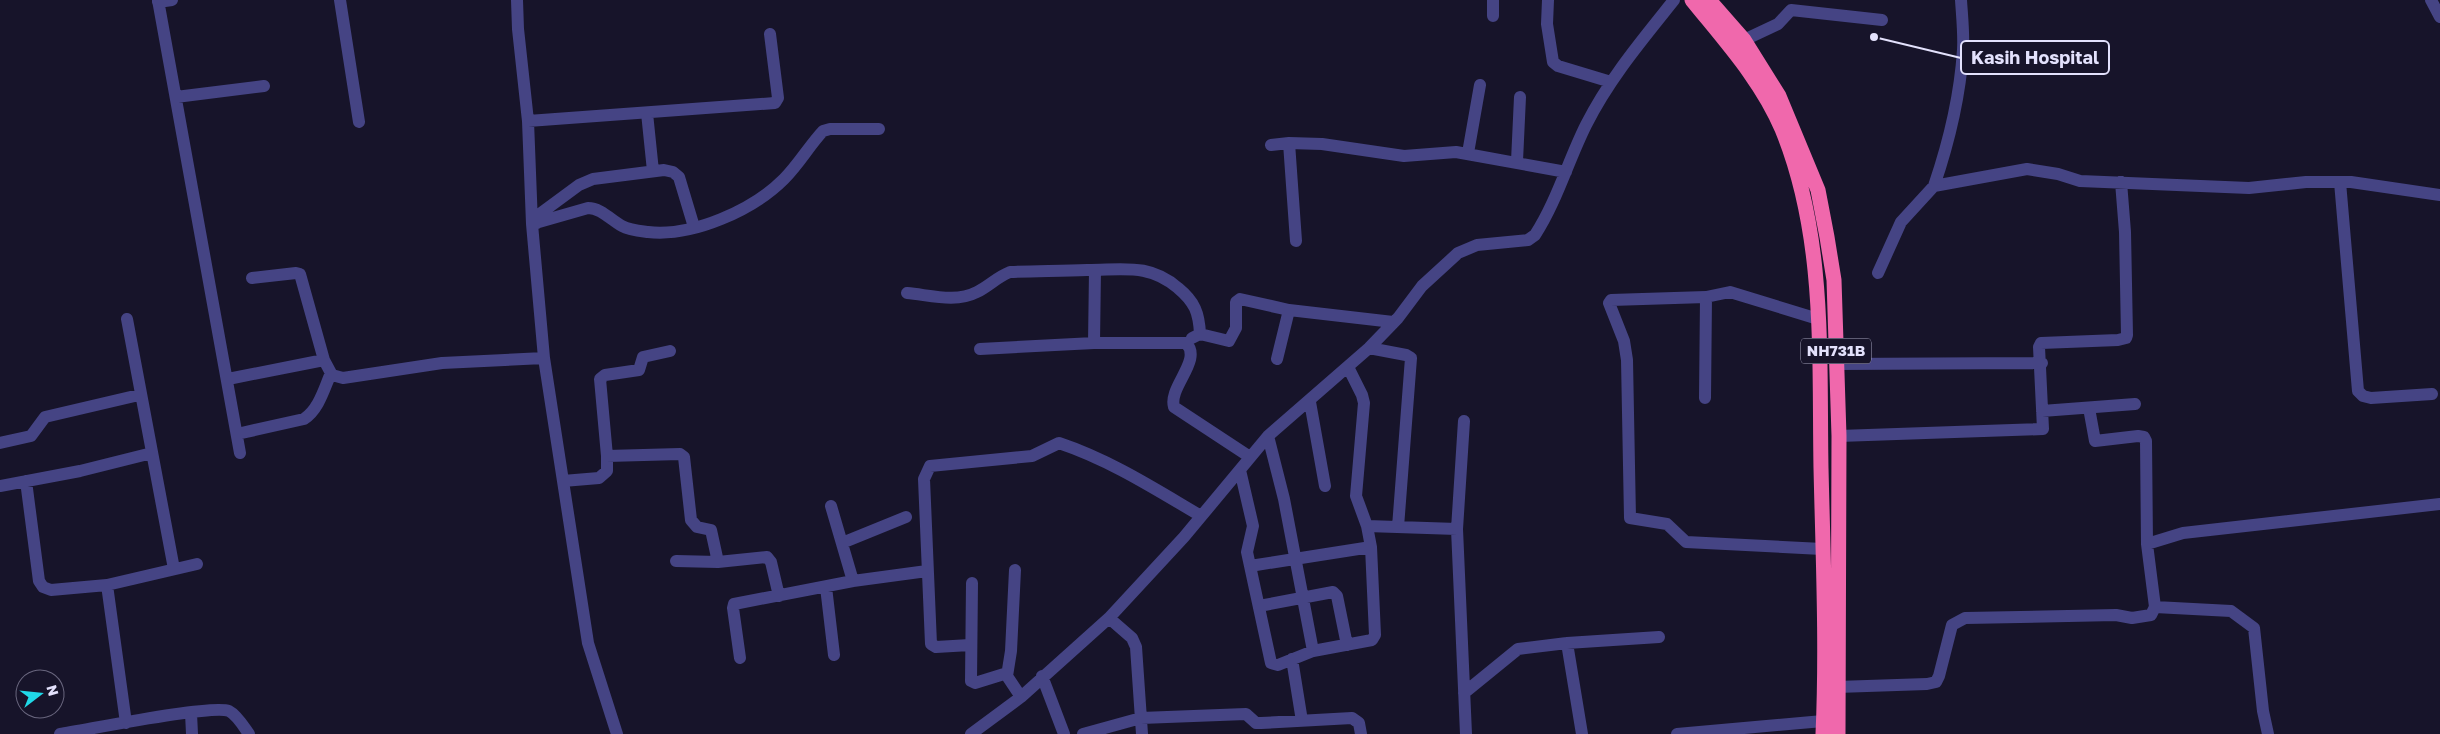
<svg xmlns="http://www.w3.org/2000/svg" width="2440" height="734" viewBox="0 0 2440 734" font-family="'Golos Text',sans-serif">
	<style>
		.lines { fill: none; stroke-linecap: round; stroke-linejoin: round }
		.street { stroke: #454484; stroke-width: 12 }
		.highway { stroke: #f068ac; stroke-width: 15 }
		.labels { text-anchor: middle; stroke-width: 5; stroke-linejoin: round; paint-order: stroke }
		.shield { fill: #17142a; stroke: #a6a4bd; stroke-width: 1 }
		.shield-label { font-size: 15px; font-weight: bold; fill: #e3e1fc }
		.leader { fill: none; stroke: #e3e1fc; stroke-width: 2 }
		.callout-dot { fill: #e3e1fc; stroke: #17142a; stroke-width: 2 }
		.callout { fill: #17142a; stroke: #e3e1fc; stroke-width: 2 }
		.callout-label { font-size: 18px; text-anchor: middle; font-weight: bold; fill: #e3e1fc }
	</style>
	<rect width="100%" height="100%" fill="#17142a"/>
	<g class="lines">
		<!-- street -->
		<path class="street" d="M 158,0 L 240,453
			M 340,0 L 359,122
			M 517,0 L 518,29 L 528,121 L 532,224 L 544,358 L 588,643 L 617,734
			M 1493,0 L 1493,16
			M 1548,0 L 1547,24 L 1553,62 L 1558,66 L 1611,82
			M 2431,0 L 2440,17
			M 158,2 L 172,0
			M 1744,40 L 1778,24 L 1791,10 L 1882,20
			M 176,97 L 264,86
			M 647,113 L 653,171
			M 528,121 L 775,103 L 778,98 L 770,34
			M 1289,143 L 1296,241
			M 1271,145 L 1289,143 L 1322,144 L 1404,156 L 1456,152 L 1566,172
			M 1468,153 L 1480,85
			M 1517,161 L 1520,97
			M 2340,182 L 2358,391 L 2363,396 L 2371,398 L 2432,394
			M 1934,186 C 1949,142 1960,97 1963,50 C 1964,34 1962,16 1961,0
			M 537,223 L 541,213 L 579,185 L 593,179 L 664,170 L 673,172 L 679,177 L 694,227
			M 532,224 L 588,208 C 601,208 611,220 622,226 C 629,230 640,231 648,232 C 693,237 753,210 784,179 C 799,164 809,146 823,131 L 830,129 L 879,129
			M 1878,273 L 1901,222 L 1934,186 L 2027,169 L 2058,174 L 2080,181 L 2249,188 L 2306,182 L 2351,182 L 2440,195
			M 252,278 L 296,273 L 300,274 L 324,360
			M 907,293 C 930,295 956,303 977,292 C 989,286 997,277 1010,272 C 1036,271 1061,271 1087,270 C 1123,270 1149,263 1178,288 C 1195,302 1199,313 1200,334
			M 1706,297 L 1611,300 L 1609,303 L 1624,341 L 1627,360 L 1630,518 L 1667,524 L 1686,542 L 1822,549
			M 127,319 L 174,569
			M 1192,338 L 1200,334 L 1229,341 L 1236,328 L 1236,302 L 1240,299 L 1289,310 L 1393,322
			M 1094,343 L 1095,270
			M 1369,348 L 1406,355 L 1411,358 L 1398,527
			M 980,349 L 1094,343 L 1186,343 C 1203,360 1168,387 1174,407 L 1250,457
			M 1277,359 L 1289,310
			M 1836,364 L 2042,363
			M 228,379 L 324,360 L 332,375 L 343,378 L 442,363 L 544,358
			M 1705,398 L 1706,297 L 1730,292 L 1818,319
			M 1310,402 L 1325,486
			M 2042,411 L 2135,404
			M 1464,421 L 1457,529 L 1466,734
			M 237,434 L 304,419 C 319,409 324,389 331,373
			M 1268,436 L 1284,499 L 1313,651
			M 1839,436 L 2043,429 L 2039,347 L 2041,343 L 2118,340 L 2126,338 L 2127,335 L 2125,232 L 2121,182
			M 0,443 L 31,436 L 45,417 L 139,395
			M 607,456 L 680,454 L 684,457 L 691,520 L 697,527 L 711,530 L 718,562
			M 1240,470 L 1253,526 L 1247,552 L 1271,663 L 1278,665 L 1313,651 L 1372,640 L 1375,635 L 1371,547 L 1367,526 L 1356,496 L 1364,403 L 1362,395 L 1348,367
			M 26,481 L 39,581 L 43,587 L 51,590 L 107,585
			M 563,481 L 599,478 L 607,471 L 607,456 L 600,379 L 605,375 L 639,370 L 643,357 L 670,351
			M 0,486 L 80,471 L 152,453
			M 831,506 L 853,581
			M 1367,526 L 1457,529
			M 842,543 L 906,517
			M 2147,544 L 2183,533 L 2440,504
			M 676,561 L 718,562 L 767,557 L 771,562 L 779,596
			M 1250,566 L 1371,547
			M 972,583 L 971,681 L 975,683 L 1004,674 L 1007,676 L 1021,697
			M 826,587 L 834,655
			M 1259,606 L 1333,592 L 1337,596 L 1347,645
			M 2155,607 L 2231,611 L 2254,628 L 2263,711 L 2268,734
			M 1109,618 L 1132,638 L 1136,647 L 1142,734
			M 1567,643 L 1582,734
			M 970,645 L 936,647 L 931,644 L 924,479 L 930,466 L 1032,456 L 1059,443 C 1110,460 1155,489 1201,516
			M 740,658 L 733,608 L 734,604 L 853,581 L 927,571
			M 1292,659 L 1302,721
			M 1007,676 L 1011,651 L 1015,570
			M 1042,676 L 1064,734
			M 1837,687 L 1927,684 L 1936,682 L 1939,676 L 1952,625 L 1965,618 L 2116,615 L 2132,618 L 2151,615 L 2155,607 L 2147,544 L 2146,441 L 2144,437 L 2138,436 L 2095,441 L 2089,408
			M 1464,693 L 1518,649 L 1567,643 L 1659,637
			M 191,713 L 192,734
			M 126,723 L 107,585 L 197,564
			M 60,734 C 87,730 211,704 229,711 C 237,715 244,727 249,734
			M 971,734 L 1021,697 L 1109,618 L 1184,537 L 1268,436 L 1369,348 L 1398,318 L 1422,286 L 1458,253 L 1477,245 L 1528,240 L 1535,235 C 1557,201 1568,161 1586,125 C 1609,79 1642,40 1674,0
			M 1083,734 L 1141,718 L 1246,714 L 1256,723 L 1261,723 L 1352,718 L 1359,723 L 1361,734
			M 1677,734 L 1823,721"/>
		<!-- highway -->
		<path class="highway" d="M 1692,0 C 1726,42 1761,80 1782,129 C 1826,236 1819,355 1821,468 C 1823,556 1827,646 1823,734
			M 1709,0 L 1744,40 L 1779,96 L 1818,190 L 1827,237 L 1834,280 L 1839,436 L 1838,734"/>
	</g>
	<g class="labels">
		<!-- shield labels -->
		<rect class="shield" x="1801" y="338.5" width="70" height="25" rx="4"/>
		<g class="shield-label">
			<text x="1836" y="356">NH731B</text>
		</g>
	</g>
	<!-- callouts -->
	<path class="leader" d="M1874 37L1961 58"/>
	<circle class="callout-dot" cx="1874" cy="37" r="5"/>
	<rect class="callout" x="1961" y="41" width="148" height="33" rx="5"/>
	<g class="callout-label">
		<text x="2035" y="64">Kasih Hospital</text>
	</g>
	<!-- north arrow -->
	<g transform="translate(40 694) rotate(74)"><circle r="24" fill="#17142a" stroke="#69667e"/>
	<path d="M0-4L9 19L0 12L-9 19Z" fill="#20d9e8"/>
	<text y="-8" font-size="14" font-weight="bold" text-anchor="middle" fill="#e3e1fc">N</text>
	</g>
</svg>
